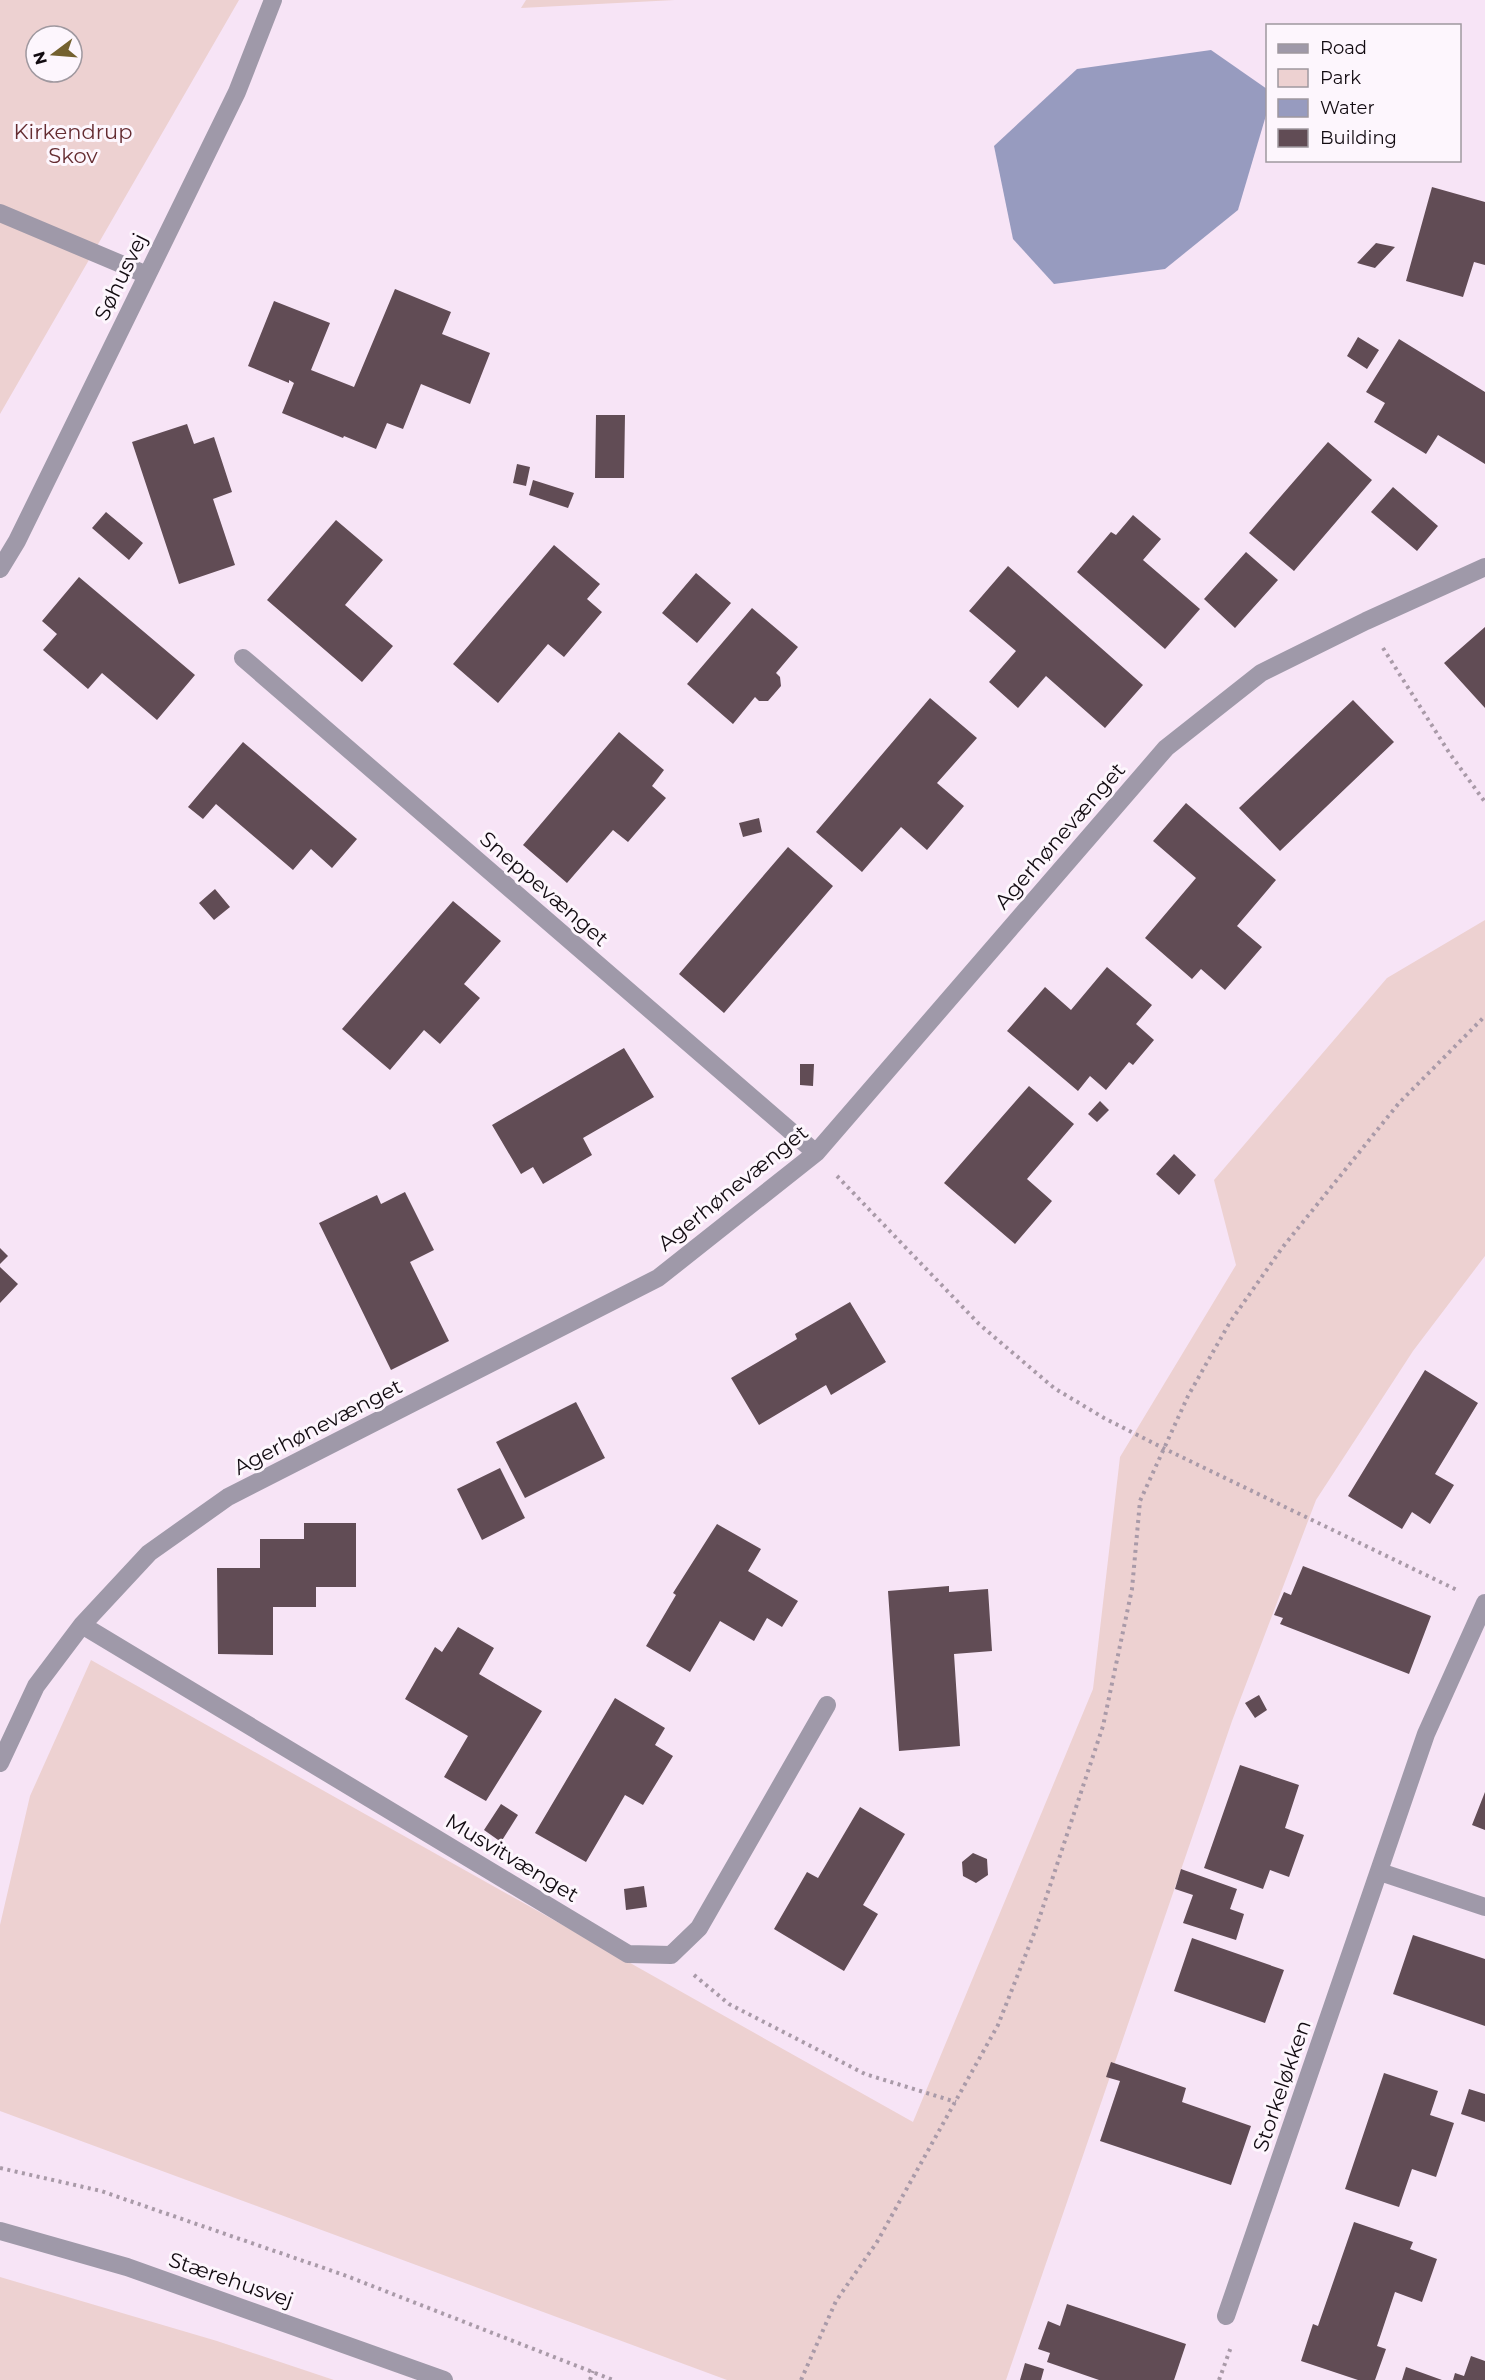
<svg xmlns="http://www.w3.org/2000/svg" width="1485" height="2380" viewBox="0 0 1485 2380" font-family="Montserrat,sans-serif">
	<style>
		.green { fill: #edd1d1; fill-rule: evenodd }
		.water { fill: #979bbf }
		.building { fill: #614c55 }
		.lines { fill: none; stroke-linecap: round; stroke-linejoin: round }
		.path { stroke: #a99aa8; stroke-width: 4; stroke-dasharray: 3 4.5; stroke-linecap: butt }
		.minor { stroke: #9f99a9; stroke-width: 18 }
		.labels { text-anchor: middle; stroke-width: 6; stroke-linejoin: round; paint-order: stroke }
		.park-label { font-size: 21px; fill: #652c31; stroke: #fdf6fd }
		.street-label { font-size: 21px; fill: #120b11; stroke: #fdf6fd }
	</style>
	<rect width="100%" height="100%" fill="#f7e4f6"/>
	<!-- green -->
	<path class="green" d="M 0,0 L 239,0 L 0,414 ZM 36,36 L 72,36 L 72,72 L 36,72 Z
		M 526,0 L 675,0 L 521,8 Z
		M 1485,920 L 1485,1256 L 1413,1351 L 1316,1500 L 1232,1721 L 1006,2380 L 727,2380 L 0,2111 L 0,1925 L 30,1796 L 91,1660 L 913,2122 L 1093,1689 L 1120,1457 L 1236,1265 L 1214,1180 L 1387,978 Z
		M 0,2277 L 217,2341 L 334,2380 L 0,2380 Z"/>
	<!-- water -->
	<path class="water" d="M 1211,50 L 1267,89 L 1267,112 L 1238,210 L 1165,269 L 1054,284 L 1013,239 L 994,146 L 1077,69 Z"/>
	<!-- building -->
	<path class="building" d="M 1432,187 L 1485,202 L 1485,265 L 1474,262 L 1463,297 L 1406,281 Z
		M 1376,243 L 1395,247 L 1375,268 L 1357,263 Z
		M 395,289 L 451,312 L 442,334 L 490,353 L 470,404 L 421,384 L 403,429 L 387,423 L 376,449 L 344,436 L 343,438 L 282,413 L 294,383 L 289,380 L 289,383 L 248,366 L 274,301 L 330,323 L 311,370 L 354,387 Z
		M 1358,337 L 1379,350 L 1367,369 L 1347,356 Z
		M 1399,339 L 1485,392 L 1485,464 L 1438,435 L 1426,454 L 1374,422 L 1385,403 L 1366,392 Z
		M 596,415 L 625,415 L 624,478 L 595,478 Z
		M 187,424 L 194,444 L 214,437 L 232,492 L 213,499 L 235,565 L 179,584 L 132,442 Z
		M 1328,442 L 1372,480 L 1294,571 L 1249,533 Z
		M 517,464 L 530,467 L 526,486 L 513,483 Z
		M 533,480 L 574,493 L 568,508 L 529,495 Z
		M 1393,487 L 1438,526 L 1417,551 L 1371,512 Z
		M 106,512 L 143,543 L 129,560 L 92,528 Z
		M 1133,515 L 1161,539 L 1143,560 L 1200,609 L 1165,649 L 1077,572 L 1111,532 L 1116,535 Z
		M 336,520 L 383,560 L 345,605 L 393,646 L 362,682 L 267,600 Z
		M 554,545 L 600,584 L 587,599 L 602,612 L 564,657 L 548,644 L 498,703 L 453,664 Z
		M 1246,552 L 1278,580 L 1235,628 L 1204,599 Z
		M 1008,566 L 1143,685 L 1105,728 L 1046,676 L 1018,708 L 989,682 L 1016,651 L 969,611 Z
		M 696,573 L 731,603 L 697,643 L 662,613 Z
		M 79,577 L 195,675 L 157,720 L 102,673 L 88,689 L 43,650 L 57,634 L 42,621 Z
		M 752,608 L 798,647 L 776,673 L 780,677 L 781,686 L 768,701 L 759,701 L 755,697 L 733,724 L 687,684 Z
		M 1485,627 L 1485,708 L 1444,663 Z
		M 930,698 L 977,738 L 937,783 L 964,806 L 927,850 L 901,827 L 862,872 L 816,832 Z
		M 1353,700 L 1394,742 L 1280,851 L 1239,808 Z
		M 619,732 L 664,770 L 652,786 L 666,798 L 628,842 L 613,830 L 567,883 L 523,845 Z
		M 243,742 L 357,839 L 332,868 L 311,849 L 293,870 L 216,804 L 203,819 L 188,807 Z
		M 1186,803 L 1276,880 L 1237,926 L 1262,947 L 1225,990 L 1201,969 L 1192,979 L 1145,938 L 1196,878 L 1153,841 Z
		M 759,818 L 762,832 L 743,837 L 739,823 Z
		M 788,847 L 833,886 L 724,1013 L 679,974 Z
		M 215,889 L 230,907 L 214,920 L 199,903 Z
		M 453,901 L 501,941 L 464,984 L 480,998 L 440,1044 L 424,1030 L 390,1070 L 342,1029 Z
		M 1107,967 L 1152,1005 L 1136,1024 L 1154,1040 L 1133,1065 L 1129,1062 L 1106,1090 L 1090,1076 L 1078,1091 L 1007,1031 L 1045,987 L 1071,1010 Z
		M 624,1048 L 654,1097 L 583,1138 L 592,1155 L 543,1184 L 533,1167 L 521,1174 L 492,1125 Z
		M 800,1064 L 814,1064 L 813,1086 L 800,1085 Z
		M 1029,1086 L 1074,1124 L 1027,1179 L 1052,1201 L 1015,1244 L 944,1183 Z
		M 1100,1101 L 1109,1110 L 1097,1122 L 1088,1114 Z
		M 1174,1154 L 1196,1175 L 1179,1195 L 1156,1174 Z
		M 405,1192 L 434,1250 L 410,1262 L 449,1341 L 391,1370 L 319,1223 L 377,1195 L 381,1204 Z
		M 0,1248 L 8,1256 L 0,1264 Z
		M 0,1267 L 18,1284 L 0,1303 Z
		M 850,1302 L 886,1362 L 831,1395 L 826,1385 L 759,1425 L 731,1378 L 797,1339 L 795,1334 Z
		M 1425,1370 L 1478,1403 L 1435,1474 L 1454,1485 L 1430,1524 L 1412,1512 L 1402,1529 L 1348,1496 Z
		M 576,1402 L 605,1458 L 525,1498 L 496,1442 Z
		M 500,1468 L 525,1518 L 482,1540 L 457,1489 Z
		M 304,1523 L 356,1523 L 356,1587 L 316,1587 L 316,1607 L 273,1607 L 273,1655 L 218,1654 L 217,1568 L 260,1568 L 260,1539 L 304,1539 Z
		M 717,1524 L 761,1549 L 748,1571 L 798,1601 L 782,1627 L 767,1618 L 754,1641 L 720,1621 L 690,1672 L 646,1646 L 676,1595 L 673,1593 Z
		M 1303,1566 L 1431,1616 L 1409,1674 L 1280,1624 L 1283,1618 L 1274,1615 L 1284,1592 L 1291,1595 Z
		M 949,1586 L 949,1592 L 988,1589 L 992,1651 L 954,1654 L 960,1746 L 899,1751 L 888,1591 Z
		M 458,1627 L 494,1648 L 479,1674 L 542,1711 L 486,1801 L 444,1777 L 468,1736 L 405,1699 L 435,1647 L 442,1652 Z
		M 1259,1695 L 1267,1710 L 1255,1718 L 1245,1703 Z
		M 615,1698 L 665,1728 L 655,1745 L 673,1756 L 643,1805 L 625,1795 L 586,1862 L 535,1833 Z
		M 1240,1765 L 1299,1785 L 1285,1828 L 1304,1835 L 1289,1877 L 1270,1870 L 1263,1889 L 1204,1868 Z
		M 1485,1792 L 1485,1830 L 1472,1825 Z
		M 501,1804 L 518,1815 L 501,1842 L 484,1830 Z
		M 860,1807 L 905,1834 L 863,1905 L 878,1914 L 844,1971 L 774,1929 L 807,1872 L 818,1878 Z
		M 973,1853 L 987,1859 L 988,1875 L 976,1883 L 963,1876 L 962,1862 Z
		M 1181,1869 L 1237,1889 L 1230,1909 L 1244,1914 L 1236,1940 L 1183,1923 L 1193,1895 L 1175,1889 Z
		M 644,1886 L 647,1907 L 626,1910 L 624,1889 Z
		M 1413,1935 L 1485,1959 L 1485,2026 L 1393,1994 Z
		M 1192,1938 L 1284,1970 L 1265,2023 L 1174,1991 Z
		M 1111,2062 L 1186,2088 L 1182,2102 L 1251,2126 L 1231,2185 L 1100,2141 L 1120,2081 L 1106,2077 Z
		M 1384,2073 L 1438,2091 L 1430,2115 L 1454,2123 L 1436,2177 L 1412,2169 L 1399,2207 L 1345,2189 Z
		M 1469,2089 L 1485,2094 L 1485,2122 L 1461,2114 Z
		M 1354,2222 L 1413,2242 L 1410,2249 L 1437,2259 L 1422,2302 L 1395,2292 L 1377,2346 L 1386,2349 L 1375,2380 L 1358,2380 L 1301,2361 L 1313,2324 L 1318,2326 Z
		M 1067,2304 L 1186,2344 L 1174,2380 L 1099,2380 L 1047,2362 L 1050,2353 L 1038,2349 L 1048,2321 L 1060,2326 Z
		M 1471,2356 L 1485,2361 L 1485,2380 L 1453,2380 L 1455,2373 L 1464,2376 Z
		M 1025,2363 L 1044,2369 L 1041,2380 L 1020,2380 Z
		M 1406,2367 L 1442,2380 L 1402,2380 Z"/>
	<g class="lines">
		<!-- path -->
		<path class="path" d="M 1383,648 L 1450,754 L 1485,802
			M 837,1176 L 979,1324 L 1054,1388 L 1104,1418 L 1165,1449 L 1457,1590
			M 694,1975 L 729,2004 L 865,2074 L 956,2102
			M 0,2168 L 101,2191 L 344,2275 L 613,2380
			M 590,2380 L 593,2371
			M 801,2380 L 836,2301 L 877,2242 L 998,2025 L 1035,1931 L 1103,1726 L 1132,1589 L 1140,1501 L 1188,1396 L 1230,1322 L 1282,1248 L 1399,1103 L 1485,1016
			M 1219,2380 L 1231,2347"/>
		<!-- minor -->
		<path class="minor" d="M 0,213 L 147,275
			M 0,569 L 17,541 L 237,92 L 273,0
			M 243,658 L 816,1153
			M 82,1625 L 628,1954 L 671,1955 L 699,1928 L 827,1705
			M 0,1763 L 36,1686 L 82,1625 L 149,1553 L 228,1497 L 658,1278 L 816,1153 L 1166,748 L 1261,673 L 1366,621 L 1485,567
			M 1380,1872 L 1485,1907
			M 0,2231 L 127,2267 L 444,2380
			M 1226,2316 L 1426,1734 L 1485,1603"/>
	</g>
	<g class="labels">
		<!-- park labels -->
		<g class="park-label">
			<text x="73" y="139">Kirkendrup<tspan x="73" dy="24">Skov</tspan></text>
		</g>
		<!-- street labels -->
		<g class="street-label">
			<text transform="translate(121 277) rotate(-64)" y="7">Søhusvej</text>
			<text transform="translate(1060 836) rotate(-49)" y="7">Agerhønevænget</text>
			<text transform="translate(544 889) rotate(41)" y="7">Sneppevænget</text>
			<text transform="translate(733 1188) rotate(-39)" y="7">Agerhønevænget</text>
			<text transform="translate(318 1427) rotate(-27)" y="7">Agerhønevænget</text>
			<text transform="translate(512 1858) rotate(31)" y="7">Musvitvænget</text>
			<text transform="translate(1282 2086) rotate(-71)" y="7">Storkeløkken</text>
			<text transform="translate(231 2280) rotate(19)" y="7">Stærehusvej</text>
		</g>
	</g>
	<!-- legend -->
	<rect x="1266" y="24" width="195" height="138" fill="#fdf6fd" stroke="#9f989f" stroke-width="1.5"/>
	<rect x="1278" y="44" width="30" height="9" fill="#9f99a9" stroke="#9f989f" stroke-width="1.5"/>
	<text x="1320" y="54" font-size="18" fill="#120b11">Road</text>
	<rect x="1278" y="69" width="30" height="18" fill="#edd1d1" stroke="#9f989f" stroke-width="1.5"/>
	<text x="1320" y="84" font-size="18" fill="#120b11">Park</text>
	<rect x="1278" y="99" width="30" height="18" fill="#979bbf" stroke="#9f989f" stroke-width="1.5"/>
	<text x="1320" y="114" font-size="18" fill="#120b11">Water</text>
	<rect x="1278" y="129" width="30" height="18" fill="#614c55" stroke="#9f989f" stroke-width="1.5"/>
	<text x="1320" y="144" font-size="18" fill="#120b11">Building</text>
	<!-- north arrow -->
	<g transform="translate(54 54) rotate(254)"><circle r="28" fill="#fdf6fd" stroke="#9f989f" stroke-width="1.5"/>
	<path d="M0-4.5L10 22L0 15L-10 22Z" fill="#74612f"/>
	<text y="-9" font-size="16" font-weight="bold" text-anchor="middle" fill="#120b11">N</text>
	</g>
</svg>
